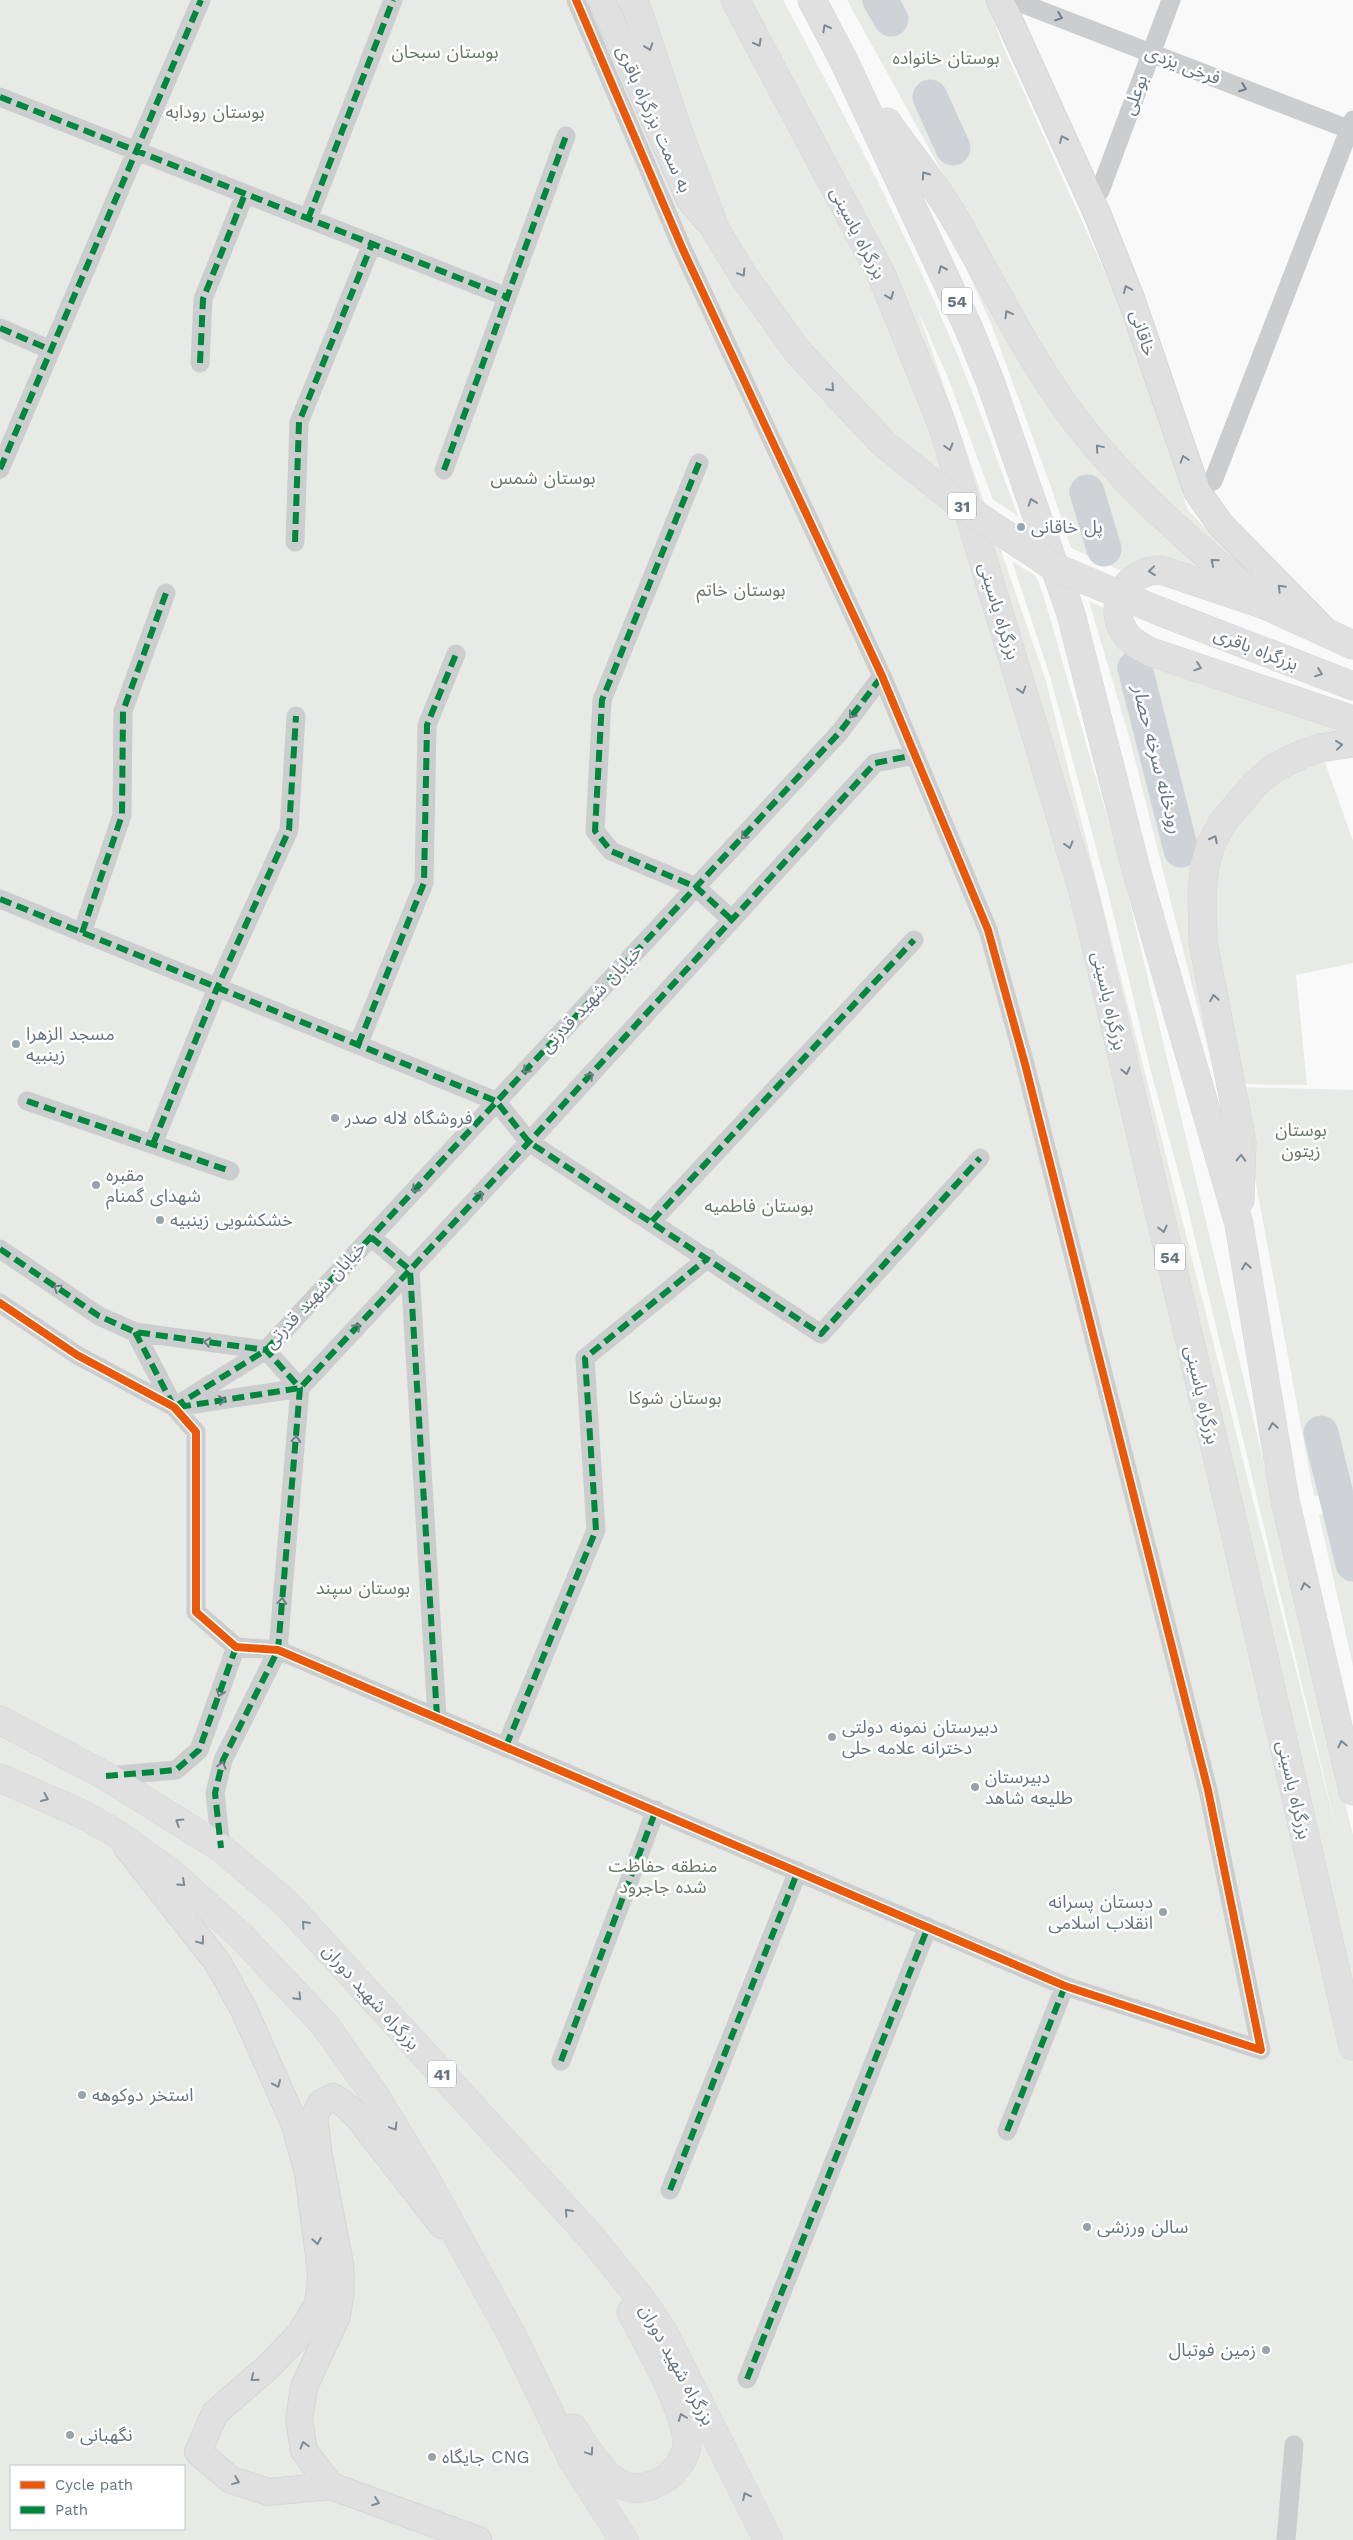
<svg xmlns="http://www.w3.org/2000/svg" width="1353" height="2540" viewBox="0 0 1353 2540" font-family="'Work Sans','Noto Sans Arabic',sans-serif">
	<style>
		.green { fill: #e8eae6; fill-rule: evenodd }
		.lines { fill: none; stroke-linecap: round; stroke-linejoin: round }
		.river { stroke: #cdd3d7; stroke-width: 35 }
		.secondary-casing { stroke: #d5d6d7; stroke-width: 28 }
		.trunk-casing { stroke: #d5d6d6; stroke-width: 29 }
		.minor { stroke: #cccdce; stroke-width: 19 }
		.secondary { stroke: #e0e0e1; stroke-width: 26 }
		.trunk { stroke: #e0e0e1; stroke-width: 28 }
		.trunk-bridge-casing { stroke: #d5d6d6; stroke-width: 29; stroke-linecap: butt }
		.trunk-bridge { stroke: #e0e0e1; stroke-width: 28 }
		.quiet { stroke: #00873e; stroke-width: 6; stroke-dasharray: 12 6; stroke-linecap: butt }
		.cycleway-casing { stroke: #fff; stroke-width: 11 }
		.cycleway { stroke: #e8590c; stroke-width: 8 }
		.oneway { stroke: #717d88 }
		.oneway2 { stroke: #7f8a93 }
		.poi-dot { fill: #9aa3aa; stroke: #fff; stroke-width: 2 }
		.labels { text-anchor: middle; stroke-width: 5; stroke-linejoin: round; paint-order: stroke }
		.shield { fill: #fff; stroke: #959ea6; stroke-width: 1 }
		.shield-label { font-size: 16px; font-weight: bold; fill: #677480 }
		.park-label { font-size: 18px; fill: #687866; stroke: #fff }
		.street-label { font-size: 18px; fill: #677480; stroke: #fff }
		.poi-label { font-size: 18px; fill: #677480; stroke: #fff; text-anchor: start }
		.water-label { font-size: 19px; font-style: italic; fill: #677880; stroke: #fff }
	</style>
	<rect width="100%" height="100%" fill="#f9f9f9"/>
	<!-- green -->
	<path class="green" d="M 0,0 L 783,0 C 844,114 905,230 955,349 C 978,404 997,460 1018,516 L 993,500 L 948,378 L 917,308 L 1046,681 L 1341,1848 L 1185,1197 L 1150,1068 L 1109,896 L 1050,676 L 1012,561 L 1036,576 L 1043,594 L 1119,858 L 1353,1835 L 1353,2540 L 0,2540 ZM 11,2466 L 184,2466 L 184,2529 L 11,2529 Z
		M 847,0 L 986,0 L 1003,46 L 1121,308 L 1176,467 L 1187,509 L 1212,535 L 1274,587 L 1270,591 L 1219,551 L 1129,469 L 1042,353 Z
		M 941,212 L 985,295 L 1234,589 L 1124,572 L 1071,548 L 1052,490 L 992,326 Z
		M 1089,601 L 1115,613 L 1116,626 L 1329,718 L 1353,736 L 1302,744 L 1203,848 L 1232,1144 L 1131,744 Z
		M 1322,754 L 1353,841 L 1353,963 L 1296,975 L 1307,1085 L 1236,1084 L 1210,944 L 1216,850 L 1258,787 Z
		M 1238,1087 L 1353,1090 L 1353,1489 L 1314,1496 Z
		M 1353,1510 L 1353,1666 L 1319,1515 Z"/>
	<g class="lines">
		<!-- river -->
		<path class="river" d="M 880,0 L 891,19
			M 930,97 L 953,148
			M 1087,492 L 1104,549
			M 1135,668 L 1181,850
			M 1321,1433 L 1353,1564"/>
		<!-- secondary casing -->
		<g class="secondary-casing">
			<path id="secondary" d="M 602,0 L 690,200 L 707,220
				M 1000,0 L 1096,211 L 1132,301 L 1197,491 L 1220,524 L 1324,630
				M 126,1846 L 218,1963 L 244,2010 L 295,2125 L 308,2173 L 319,2256 L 321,2277 L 318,2304 L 299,2335 L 267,2368 L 215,2413 L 198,2452 L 231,2480 L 269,2492 L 331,2486 L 478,2540
				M 331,2486 L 304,2451 L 299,2420 L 304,2387 L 337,2316 L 341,2290 L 340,2264 L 319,2156 L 314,2117 L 321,2103 L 333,2097 L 344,2104 L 357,2116 L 442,2225"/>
		</g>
		<!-- trunk casing -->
		<g class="trunk-casing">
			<path id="trunk" d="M 634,0 L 678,131 L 716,231 L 745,278 L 798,352
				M 735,0 L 881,274 L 942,424 L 1083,891 L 1233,1523 L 1353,2046
				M 812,0 L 844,61 L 969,329 L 990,381 L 1071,614 L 1138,877 L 1239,1224 L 1285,1500 L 1353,1791
				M 887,122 C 908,152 932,181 951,212 C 991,280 1025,353 1073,417 C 1127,489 1197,547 1265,605
				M 1159,611 L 1353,686
				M 1353,645 L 1265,605 L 1161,570 C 1126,570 1104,608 1128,637 C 1135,644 1143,648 1151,652 L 1353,720
				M 1240,1200 L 1242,1142 L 1203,942 L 1202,890 L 1205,865 L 1211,844 L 1223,822 L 1255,784 L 1274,768 L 1300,755 L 1319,748 L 1353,743
				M 0,1720 L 106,1776 L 221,1848 L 286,1903 L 591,2237 L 644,2303 L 665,2335 L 768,2540
				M 0,1778 L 82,1814 L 117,1834 L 170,1872 L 241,1936 L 324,2024 L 376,2097 L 427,2181 L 514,2339 L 572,2459 L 624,2540
				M 573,2428 C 591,2454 613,2501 652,2485 C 659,2482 665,2480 671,2474 C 679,2465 688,2454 687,2441 C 684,2406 648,2344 631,2312"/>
		</g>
		<!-- minor -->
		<path class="minor" d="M 1013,0 L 1353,131
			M 0,97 L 507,297
			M 1100,191 L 1171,0
			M 308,219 L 393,0
			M 0,328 L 51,350
			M 200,363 L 203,299 L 245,194
			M 699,463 L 602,700 L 595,831 L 611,851 L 696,887 L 732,920
			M 0,469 L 201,0
			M 444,470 L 566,136
			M 1213,481 L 1353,120
			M 295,542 L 299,422 L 372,244
			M 0,899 L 496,1101 L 529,1142 L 821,1334 L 980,1158
			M 82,933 L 122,815 L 123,711 L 166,593
			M 358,1045 L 424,883 L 427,725 L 456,654
			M 27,1101 L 230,1171
			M 153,1144 L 217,988 L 289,830 L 296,716
			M 652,1221 L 914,940
			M 371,1237 L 410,1270 L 437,1717
			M 0,1249 L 99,1316 L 135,1332 L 266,1350 L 300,1388 L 278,1650 L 223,1760 L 215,1793 L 221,1848
			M 0,1303 L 77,1355 L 174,1407 L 196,1432 L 196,1612 L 236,1647 L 278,1650 L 1065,1986 L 1261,2050 L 1208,1790 L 1025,1064 L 988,930 L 882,676 L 683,250 L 576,0
			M 135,1332 L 174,1407
			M 182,1406 L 300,1388 L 529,1142 L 875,763 L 915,755
			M 174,1407 L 266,1350 L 839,733 L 882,676
			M 506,1746 L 596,1530 L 585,1358 L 708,1258
			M 106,1776 L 176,1770 L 199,1750 L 236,1647
			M 561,2061 L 656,1810
			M 1007,2131 L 1065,1986
			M 670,2190 L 798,1871
			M 747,2379 L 928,1927
			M 1286,2540 L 1294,2445"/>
		<!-- secondary -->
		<use href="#secondary" class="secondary"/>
		<!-- trunk -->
		<use href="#trunk" class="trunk"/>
		<!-- trunk-bridge casing -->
		<g class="trunk-bridge-casing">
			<path id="trunk-bridge" d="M 798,352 L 884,444 L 961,505 L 1054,567 L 1159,611"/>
		</g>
		<!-- trunk-bridge -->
		<use href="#trunk-bridge" class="trunk-bridge"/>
		<!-- quiet -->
		<path class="quiet" d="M 0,97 L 507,297
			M 308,219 L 393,0
			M 0,328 L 51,350
			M 200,363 L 203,299 L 245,194
			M 699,463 L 602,700 L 595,831 L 611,851 L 696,887 L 732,920
			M 0,469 L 201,0
			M 444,470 L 566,136
			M 295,542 L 299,422 L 372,244
			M 0,899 L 496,1101 L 529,1142 L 821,1334 L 980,1158
			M 82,933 L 122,815 L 123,711 L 166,593
			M 358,1045 L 424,883 L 427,725 L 456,654
			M 27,1101 L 230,1171
			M 153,1144 L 217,988 L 289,830 L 296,716
			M 652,1221 L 914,940
			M 371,1237 L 410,1270 L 437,1717
			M 0,1249 L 99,1316 L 135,1332 L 266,1350 L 300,1388 L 278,1650 L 223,1760 L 215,1793 L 221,1848
			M 135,1332 L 173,1405
			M 174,1407 L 266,1350 L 839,733 L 882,676
			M 179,1407 L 300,1388 L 529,1142 L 875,763 L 915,755
			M 506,1746 L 596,1530 L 585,1358 L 708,1258
			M 106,1776 L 176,1770 L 199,1750 L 236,1647
			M 561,2061 L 656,1810
			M 1007,2131 L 1065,1986
			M 670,2190 L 798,1871
			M 747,2379 L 928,1927"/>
		<!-- cycleway casing -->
		<g class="cycleway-casing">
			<path id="cycleway" d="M 0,1303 L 77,1355 L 174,1407 L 196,1432 L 196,1612 L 236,1647 L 278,1650 L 1065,1986 L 1261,2050 L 1208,1790 L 1025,1064 L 988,930 L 882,676 L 683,250 L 576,0"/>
		</g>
		<!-- cycleway -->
		<use href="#cycleway" class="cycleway"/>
	</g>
	<!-- one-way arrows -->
	<defs><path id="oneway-chevron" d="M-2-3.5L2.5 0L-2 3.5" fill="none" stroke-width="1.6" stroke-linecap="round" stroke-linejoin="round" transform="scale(1.25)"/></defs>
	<g class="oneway">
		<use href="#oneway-chevron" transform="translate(1059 17) rotate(21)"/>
		<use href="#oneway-chevron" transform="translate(1243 88) rotate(21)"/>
		<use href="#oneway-chevron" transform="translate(852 715) rotate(127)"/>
		<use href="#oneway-chevron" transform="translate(744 836) rotate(133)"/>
		<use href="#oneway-chevron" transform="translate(526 1070) rotate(133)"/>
		<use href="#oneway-chevron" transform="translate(590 1076) rotate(-48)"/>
		<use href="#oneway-chevron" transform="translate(415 1189) rotate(133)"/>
		<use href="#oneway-chevron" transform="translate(480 1195) rotate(-47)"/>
		<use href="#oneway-chevron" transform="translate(57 1288) rotate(-146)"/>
		<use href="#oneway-chevron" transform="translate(357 1327) rotate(-47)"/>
		<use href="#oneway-chevron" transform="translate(207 1342) rotate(-172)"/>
		<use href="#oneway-chevron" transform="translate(222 1400) rotate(-9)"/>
		<use href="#oneway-chevron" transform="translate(296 1439) rotate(-85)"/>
		<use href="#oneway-chevron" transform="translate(282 1601) rotate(-85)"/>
		<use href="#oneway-chevron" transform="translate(220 1693) rotate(110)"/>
		<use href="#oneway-chevron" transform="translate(222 1765) rotate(-75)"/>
	</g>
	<g class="oneway2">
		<use href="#oneway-chevron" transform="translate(826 28) rotate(-118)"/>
		<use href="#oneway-chevron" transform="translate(758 43) rotate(62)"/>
		<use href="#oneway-chevron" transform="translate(649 47) rotate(71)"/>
		<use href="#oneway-chevron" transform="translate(1063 139) rotate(-114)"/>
		<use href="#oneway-chevron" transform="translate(925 175) rotate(-125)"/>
		<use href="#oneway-chevron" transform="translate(942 269) rotate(-114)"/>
		<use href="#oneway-chevron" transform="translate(742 273) rotate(58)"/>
		<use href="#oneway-chevron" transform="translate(1127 289) rotate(-112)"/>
		<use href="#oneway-chevron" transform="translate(890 296) rotate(68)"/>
		<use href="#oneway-chevron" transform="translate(1008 314) rotate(-119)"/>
		<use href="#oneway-chevron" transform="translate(831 388) rotate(47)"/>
		<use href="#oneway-chevron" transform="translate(949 447) rotate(74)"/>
		<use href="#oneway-chevron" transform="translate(1099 448) rotate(-130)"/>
		<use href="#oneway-chevron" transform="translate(1184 459) rotate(-108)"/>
		<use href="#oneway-chevron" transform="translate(1032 502) rotate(-109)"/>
		<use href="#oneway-chevron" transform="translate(1214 562) rotate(-140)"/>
		<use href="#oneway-chevron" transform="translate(1152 571) rotate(174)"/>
		<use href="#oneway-chevron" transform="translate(1281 588) rotate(-135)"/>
		<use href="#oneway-chevron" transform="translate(1198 667) rotate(19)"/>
		<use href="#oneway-chevron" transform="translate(1319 673) rotate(21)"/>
		<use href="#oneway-chevron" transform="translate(1022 690) rotate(73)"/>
		<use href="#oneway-chevron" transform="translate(1339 745) rotate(-7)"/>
		<use href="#oneway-chevron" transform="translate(1214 839) rotate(-63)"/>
		<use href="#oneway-chevron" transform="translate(1069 845) rotate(73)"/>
		<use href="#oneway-chevron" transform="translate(1214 998) rotate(-100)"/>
		<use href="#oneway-chevron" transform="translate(1126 1071) rotate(77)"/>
		<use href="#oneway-chevron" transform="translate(1241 1158) rotate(-88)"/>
		<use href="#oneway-chevron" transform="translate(1163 1229) rotate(77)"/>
		<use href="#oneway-chevron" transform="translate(1246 1266) rotate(-99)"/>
		<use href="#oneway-chevron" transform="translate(1273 1426) rotate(-99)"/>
		<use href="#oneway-chevron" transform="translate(1305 1586) rotate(-103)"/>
		<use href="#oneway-chevron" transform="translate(1342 1744) rotate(-103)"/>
		<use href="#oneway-chevron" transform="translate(45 1798) rotate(24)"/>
		<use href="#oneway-chevron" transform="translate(179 1822) rotate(-148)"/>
		<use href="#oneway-chevron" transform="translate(182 1883) rotate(42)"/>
		<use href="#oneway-chevron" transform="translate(305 1924) rotate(-132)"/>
		<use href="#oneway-chevron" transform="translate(201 1941) rotate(53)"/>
		<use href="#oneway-chevron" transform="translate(298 1997) rotate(47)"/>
		<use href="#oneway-chevron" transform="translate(277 2084) rotate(66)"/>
		<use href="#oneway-chevron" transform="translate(394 2127) rotate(59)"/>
		<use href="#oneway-chevron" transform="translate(568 2212) rotate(-132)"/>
		<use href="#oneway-chevron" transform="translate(317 2241) rotate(81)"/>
		<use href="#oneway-chevron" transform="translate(254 2378) rotate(141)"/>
		<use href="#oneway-chevron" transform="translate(682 2417) rotate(-111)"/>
		<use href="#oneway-chevron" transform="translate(304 2445) rotate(-106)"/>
		<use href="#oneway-chevron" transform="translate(590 2452) rotate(56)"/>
		<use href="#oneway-chevron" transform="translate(236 2481) rotate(22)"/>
		<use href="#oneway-chevron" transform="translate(746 2496) rotate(-116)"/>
		<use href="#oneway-chevron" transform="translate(376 2502) rotate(20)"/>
	</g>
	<!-- markers -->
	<g class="poi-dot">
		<circle cx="1021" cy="527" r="5"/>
		<circle cx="16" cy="1044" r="5"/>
		<circle cx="335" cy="1118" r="5"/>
		<circle cx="96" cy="1185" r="5"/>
		<circle cx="160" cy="1220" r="5"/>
		<circle cx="832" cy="1737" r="5"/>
		<circle cx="975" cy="1787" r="5"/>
		<circle cx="1163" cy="1912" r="5"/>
		<circle cx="82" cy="2095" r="5"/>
		<circle cx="1087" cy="2227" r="5"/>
		<circle cx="1266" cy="2350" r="5"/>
		<circle cx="70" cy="2435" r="5"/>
		<circle cx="432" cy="2457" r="5"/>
	</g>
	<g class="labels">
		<!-- shield labels -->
		<g class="shield">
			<rect x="942" y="287.5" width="30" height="27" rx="4"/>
			<rect x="948" y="492.5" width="28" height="27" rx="4"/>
			<rect x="1155" y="1243.5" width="30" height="27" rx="4"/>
			<rect x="428" y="2060.5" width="28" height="27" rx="4"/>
		</g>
		<g class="shield-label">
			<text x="957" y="307">54</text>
			<text x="962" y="512">31</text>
			<text x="1170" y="1263">54</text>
			<text x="442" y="2080">41</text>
		</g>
		<!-- park labels -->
		<g class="park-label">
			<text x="445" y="58">بوستان سبحان</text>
			<text x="946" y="64">بوستان خانواده</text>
			<text x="215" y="118">بوستان رودابه</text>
			<text x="543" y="484">بوستان شمس</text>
			<text x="741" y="596">بوستان خاتم</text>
			<text x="1301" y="1136">بوستان<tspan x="1301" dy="21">زیتون</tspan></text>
			<text x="759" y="1212">بوستان فاطمیه</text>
			<text x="675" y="1404">بوستان شوکا</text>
			<text x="363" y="1594">بوستان سپند</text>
			<text x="663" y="1872">منطقه حفاظت<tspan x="663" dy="21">شده جاجرود</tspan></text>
		</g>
		<!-- street labels -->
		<g class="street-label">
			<text transform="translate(1183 65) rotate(21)" y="6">فرخی یزدی</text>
			<text transform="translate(1135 95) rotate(-70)" y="6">بوعلی</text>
			<text transform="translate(654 119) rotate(66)" y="6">به سمت بزرگراه باقری</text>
			<text transform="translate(858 233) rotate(63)" y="6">بزرگراه یاسینی</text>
			<text transform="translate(1143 333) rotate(72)" y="6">خاقانی</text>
			<text transform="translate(999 611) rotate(73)" y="6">بزرگراه یاسینی</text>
			<text transform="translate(1256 649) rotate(21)" y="6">بزرگراه باقری</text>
			<text transform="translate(591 999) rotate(-47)" y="6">خیابان شهید قدرتی</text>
			<text transform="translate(1109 1001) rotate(77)" y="6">بزرگراه یاسینی</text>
			<text transform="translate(315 1295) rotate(-47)" y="6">خیابان شهید قدرتی</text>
			<text transform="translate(1202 1395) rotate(77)" y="6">بزرگراه یاسینی</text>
			<text transform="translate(1294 1790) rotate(77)" y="6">بزرگراه یاسینی</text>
			<text transform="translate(371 1997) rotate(48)" y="6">بزرگراه شهید دوران</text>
			<text transform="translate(677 2365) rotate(61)" y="6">بزرگراه شهید دوران</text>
		</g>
		<!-- poi labels -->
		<g class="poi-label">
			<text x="1031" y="533">پل خاقانی</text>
			<text x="26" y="1040">مسجد الزهرا<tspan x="26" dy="21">زینبیه</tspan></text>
			<text x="345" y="1124">فروشگاه لاله صدر</text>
			<text x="106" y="1181">مقبره<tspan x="106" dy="21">شهدای گمنام</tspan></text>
			<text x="170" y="1226">خشکشویی زینبیه</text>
			<text x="842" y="1733">دبیرستان نمونه دولتی<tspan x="842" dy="21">دخترانه علامه حلی</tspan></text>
			<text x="985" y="1783">دبیرستان<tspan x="985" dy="21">طلیعه شاهد</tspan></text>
			<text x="1153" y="1908" text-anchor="end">دبستان پسرانه<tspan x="1153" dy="21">انقلاب اسلامی</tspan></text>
			<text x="92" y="2101">استخر دوکوهه</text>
			<text x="1097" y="2233">سالن ورزشی</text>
			<text x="1256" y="2356" text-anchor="end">زمین فوتبال</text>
			<text x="80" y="2441">نگهبانی</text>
			<text x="442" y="2463">جایگاه CNG</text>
		</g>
		<!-- water labels -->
		<g class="water-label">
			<text transform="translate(1158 759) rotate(76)" y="7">رودخانه سرخه حصار</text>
		</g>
	</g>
	<!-- legend -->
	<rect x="10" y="2465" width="175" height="65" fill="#ffffff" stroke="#c2c7cc"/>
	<rect x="20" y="2481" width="25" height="8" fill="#e8590c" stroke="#c2c7cc"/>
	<text x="55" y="2490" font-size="15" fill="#677480">Cycle path</text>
	<rect x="20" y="2506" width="25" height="8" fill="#00873e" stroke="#c2c7cc"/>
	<text x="55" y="2515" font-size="15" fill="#677480">Path</text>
</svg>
